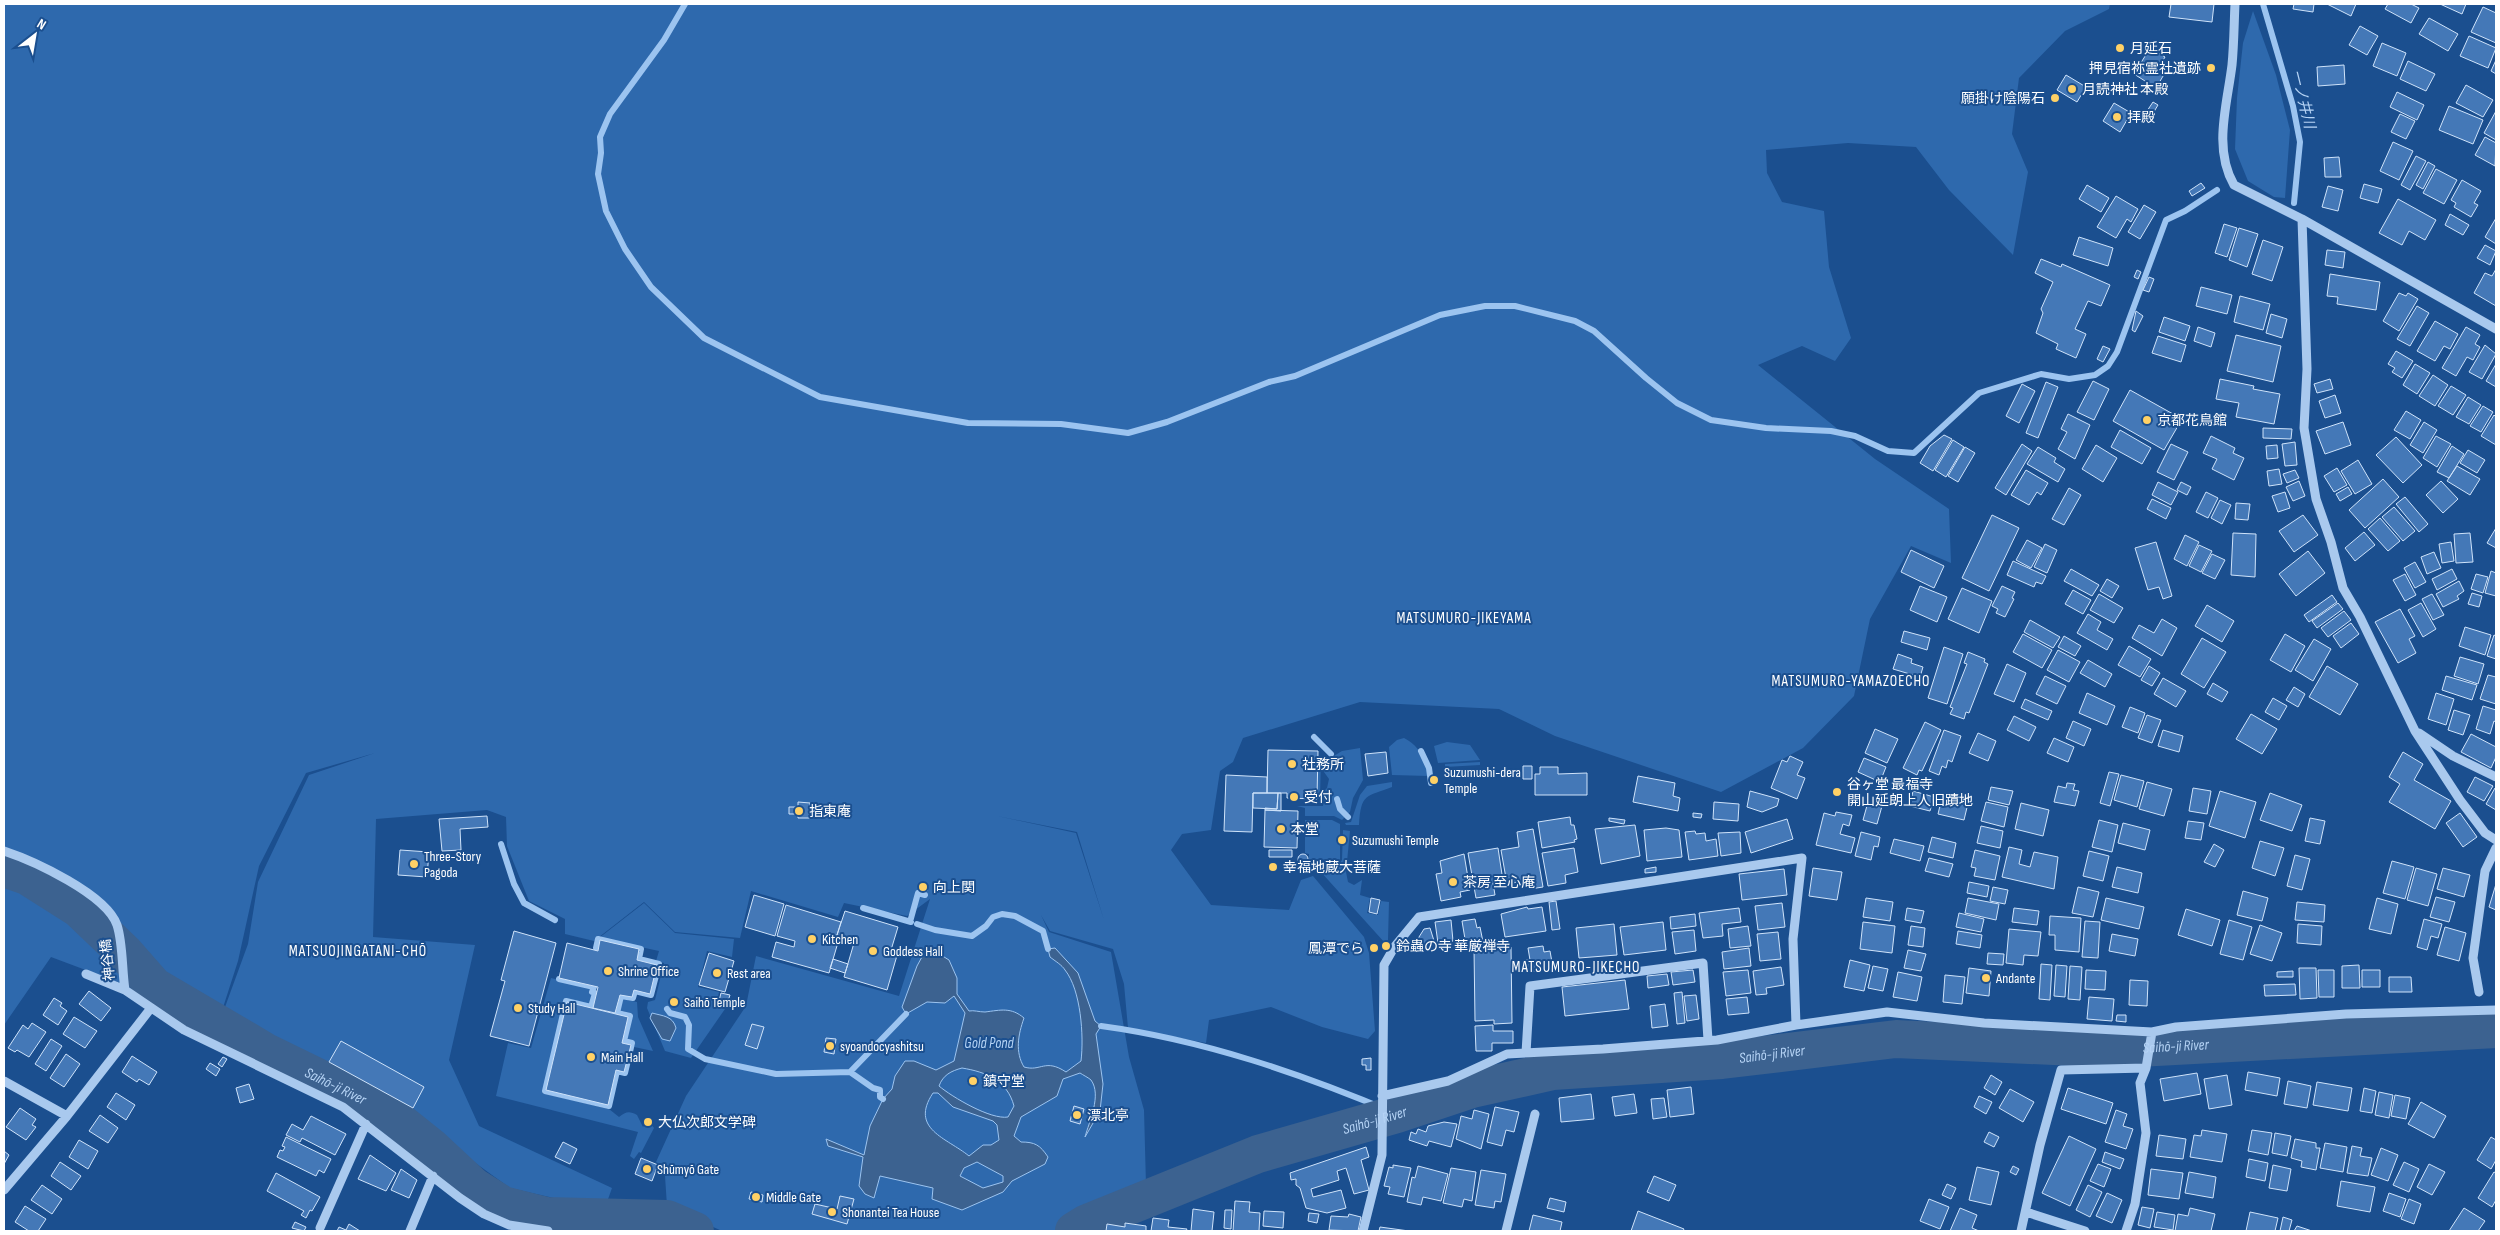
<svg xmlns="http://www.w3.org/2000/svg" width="2500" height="1235" viewBox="0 0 2500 1235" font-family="'Sofia Sans Condensed','Noto Sans JP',sans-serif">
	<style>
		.green { fill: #2e69ad; fill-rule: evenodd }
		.water { fill: #3c6290; stroke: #9cc4f0; fill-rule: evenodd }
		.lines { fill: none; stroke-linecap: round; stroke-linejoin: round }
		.stream { stroke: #9cc4f0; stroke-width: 6 }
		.river { stroke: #3c6290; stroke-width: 38 }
		.building { fill: #4478b7; stroke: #cfe3fa }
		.minor { stroke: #a9c9ee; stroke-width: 9 }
		.poi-dot { fill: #ffd166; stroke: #1b4f8f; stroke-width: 2 }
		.labels { text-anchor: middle; stroke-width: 4; stroke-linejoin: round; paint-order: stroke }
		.poi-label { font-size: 14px; fill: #fff; stroke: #1b4f8f; text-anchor: start }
		.street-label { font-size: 14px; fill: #fff; stroke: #1b4f8f }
		.water-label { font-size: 15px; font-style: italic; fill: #b5d3f5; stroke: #1b4f8f }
		.neighbourhood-label { font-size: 15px; letter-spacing: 1px; fill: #fff; stroke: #1b4f8f }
	</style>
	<rect width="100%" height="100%" fill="#1b4f8f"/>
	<!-- green -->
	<path class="green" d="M 4,4 L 2110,4 L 2109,9 L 2065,31 L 2019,78 L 2012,134 L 2028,172 L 2013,255 L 1949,190 L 1916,147 L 1848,143 L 1766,150 L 1767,173 L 1782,202 L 1824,211 L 1829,267 L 1851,338 L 1835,361 L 1802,346 L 1758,365 L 1875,459 L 1949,509 L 1951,563 L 1911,546 L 1870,619 L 1854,696 L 1803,748 L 1721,792 L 1555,736 L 1499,709 L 1360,702 L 1243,738 L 1233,762 L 1220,771 L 1211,830 L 1182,834 L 1171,850 L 1211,905 L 1289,910 L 1301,880 L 1313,876 L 1364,937 L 1369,953 L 1375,1031 L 1368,1039 L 1322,1027 L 1271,1007 L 1209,1020 L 1206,1043 L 1128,1028 L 1124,984 L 1113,949 L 1050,931 L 1041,915 L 1049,932 L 1111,952 L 1129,1057 L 1144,1110 L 1146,1185 L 1074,1219 L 1055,1231 L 722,1231 L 667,1206 L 665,1176 L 657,1172 L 659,1164 L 656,1162 L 686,1096 L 746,1006 L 756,956 L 899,996 L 930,899 L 907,916 L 844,903 L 838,917 L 751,891 L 740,938 L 675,932 L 644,902 L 594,941 L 565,934 L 565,919 L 529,901 L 507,846 L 506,817 L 487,810 L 376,819 L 373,937 L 475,945 L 449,1060 L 479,1126 L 612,1188 L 607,1202 L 558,1199 L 510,1188 L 391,1102 L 221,1018 L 248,944 L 258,882 L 309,775 L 375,753 L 306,773 L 259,866 L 238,961 L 219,1020 L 51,957 L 4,1025 ZM 997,816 L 1077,832 L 1104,920 L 1076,833 Z
		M 2253,11 L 2276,75 L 2290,130 L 2285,198 L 2274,197 L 2248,181 L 2235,149 L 2237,98 L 2243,43 Z
		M 1404,738 C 1419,745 1426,761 1429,776 L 1392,775 L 1389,747 L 1397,740 Z
		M 1447,742 L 1470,745 L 1480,760 L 1438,763 L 1434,746 Z
		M 1360,748 L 1363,780 L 1353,798 L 1350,812 L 1342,820 L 1334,816 L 1305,816 L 1305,808 L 1297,806 L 1323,806 L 1324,791 L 1327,788 L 1329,779 L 1324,772 L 1324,762 L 1342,751 Z
		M 1318,758 L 1321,758 L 1320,799 L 1318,799 Z
		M 1480,762 L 1480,765 L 1445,767 L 1445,764 Z
		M 1392,782 L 1392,787 C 1366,797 1361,793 1359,825 L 1346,825 L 1345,823 L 1351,822 L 1360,795 L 1367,786 Z
		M 1305,820 L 1332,820 L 1340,824 L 1340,860 L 1309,859 L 1309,854 L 1305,853 Z
		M 1343,830 L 1350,831 L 1346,872 L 1348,882 L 1354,885 L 1362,880 L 1360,895 L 1370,898 L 1367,913 L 1378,915 L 1381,901 L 1389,902 L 1388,940 L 1385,943 L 1320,871 L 1319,861 L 1339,862 L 1335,869 L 1342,860 Z
		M 644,903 L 675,933 L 734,939 L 732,957 L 707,951 L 698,987 L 719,992 L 716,1006 L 725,1009 L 691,1058 L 665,1051 L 647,1008 L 648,1002 L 655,1000 L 664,963 L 656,961 L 659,951 L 599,938 Z
		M 551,978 L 594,988 L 590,1006 L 565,1000 L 542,1093 L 609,1109 L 619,1117 C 626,1111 630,1111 637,1115 L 643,1127 L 648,1120 L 654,1128 L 641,1153 L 639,1152 L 634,1159 L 630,1156 L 638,1132 L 496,1096 L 508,1043 L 531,1048 Z
		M 623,999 L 637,1002 L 638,1017 L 653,1051 L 634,1047 L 635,1042 L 627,1039 L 633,1014 L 619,1010 Z"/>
	<!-- water -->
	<path class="water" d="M 1055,948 L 1078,973 L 1095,1021 L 1101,1026 L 1096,1034 L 1103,1084 L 1100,1111 L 1085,1137 C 1089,1122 1102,1095 1091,1080 C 1089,1078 1083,1075 1080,1073 L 1063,1079 L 1057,1096 L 1021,1117 L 1014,1136 L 1021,1142 C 1035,1142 1040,1145 1048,1157 L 1045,1164 L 1012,1181 L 1003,1192 L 962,1210 L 932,1199 L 933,1188 L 880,1176 L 874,1198 L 865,1194 L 859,1186 L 863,1157 L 828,1146 L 826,1139 L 864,1155 L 870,1126 L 883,1099 L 892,1089 L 895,1076 L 905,1061 L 914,1061 L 936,1070 L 954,1061 L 965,1013 L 954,996 L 945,1003 L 927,1002 L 906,1014 L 902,1007 L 917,966 L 923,955 L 936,952 L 949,960 L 957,978 L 957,994 L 969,1011 C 974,1010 979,1012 985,1012 C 1001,1010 1011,1007 1024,1018 C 1018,1035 1015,1052 1024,1067 C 1041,1072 1045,1058 1066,1072 L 1081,1061 C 1084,1036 1081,990 1065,970 C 1062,965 1055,961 1050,957 L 1048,949 ZM 962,1068 C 986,1072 1007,1080 1014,1106 L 1008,1117 C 991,1120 952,1097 939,1086 C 943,1075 951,1071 962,1068 ZM 933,1093 L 938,1093 L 953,1107 L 993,1121 L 997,1125 L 999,1140 L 991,1145 L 983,1145 L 969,1156 C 947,1138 909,1129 933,1093 ZM 977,1162 L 1003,1176 L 1003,1182 L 983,1188 L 960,1176 L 964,1168 Z
		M 652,1013 C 663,1016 673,1016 676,1028 L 670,1041 L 662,1039 L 650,1018 Z"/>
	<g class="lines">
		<!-- stream -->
		<path class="stream" d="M 685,4 L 664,40 L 610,114 L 600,137 L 601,153 L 598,174 L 606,211 L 625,249 L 651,287 L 704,338 L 820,397 L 968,423 L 1061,424 L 1128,433 L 1167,422 L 1269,382 L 1295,376 L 1440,315 L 1485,306 L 1515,306 L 1575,321 L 1594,331 L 1646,378 L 1677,403 L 1711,420 L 1766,428 L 1831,431 L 1855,436 L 1888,451 L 1914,453 L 1979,393 L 2041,374 L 2069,379 L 2095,375 L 2108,366 L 2117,352 L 2166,220 L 2185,211 L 2217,190
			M 2263,4 L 2293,106 L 2300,142 L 2294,203
			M 1314,737 L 1331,754
			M 1421,751 L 1429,768 L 1431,783
			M 1337,799 L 1340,809 L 1348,817
			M 501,844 L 514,884 L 524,903 L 555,920
			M 863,908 L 911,922
			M 910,922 L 918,893 L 925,895
			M 917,924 L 935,930 L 972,936 L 986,926 L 993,917 L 1002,914 L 1015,916 L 1043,931 L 1048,949
			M 559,979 L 594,987 L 592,992 L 595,993 L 591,1007 L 566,1001 L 545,1091 L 609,1106 L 617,1071 L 625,1073 L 632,1043 L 624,1041 L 630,1016 L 617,1013 L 621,996 L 633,998 L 635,991 L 651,995 L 659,964 L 639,959 L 641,949 L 598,939 L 596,948
			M 667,1009 L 670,1013 L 685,1017 L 689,1025 L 688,1049 L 705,1059 L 776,1074 L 850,1072 L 873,1088 L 880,1090 L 880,1097 L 883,1099
			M 1101,1026 C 1204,1040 1302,1074 1397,1114
			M 850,1072 L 906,1014"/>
		<!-- river -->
		<g class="river">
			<path id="s1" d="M 4,868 L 27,876 L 79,909 L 125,953 L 154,986 L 266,1052 L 385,1110 L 430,1146 L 473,1186 L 503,1205 L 546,1216 L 667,1219 L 695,1231"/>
			<path id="s2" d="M 1074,1231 L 1087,1223 L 1258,1154 L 1397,1114 L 1472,1089 L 1553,1071 L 1722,1060 L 1896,1039 L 2119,1049 L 2496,1029"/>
		</g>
	</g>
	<!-- building -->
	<path class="building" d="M 2171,4 L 2214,4 L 2212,22 L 2169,17 Z
		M 2294,4 L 2314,4 L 2313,12 L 2293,9 Z
		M 2327,4 L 2356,4 L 2351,16 Z
		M 2388,4 L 2411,4 L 2419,8 L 2411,23 L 2385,9 Z
		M 2440,4 L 2466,4 L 2462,14 Z
		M 2483,7 L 2496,13 L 2496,43 L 2471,32 Z
		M 2429,18 L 2458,34 L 2448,51 L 2419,34 Z
		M 2360,26 L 2378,36 L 2367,55 L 2349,45 Z
		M 2469,36 L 2496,48 L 2488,68 L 2460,56 Z
		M 2382,43 L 2406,53 L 2397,76 L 2373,66 Z
		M 2152,49 L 2165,57 L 2162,62 L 2169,66 L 2156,88 L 2134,74 L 2147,53 L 2149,54 Z
		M 2496,60 L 2496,74 L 2491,71 Z
		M 2408,61 L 2435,74 L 2426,91 L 2400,79 Z
		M 2344,65 L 2345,84 L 2318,86 L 2317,67 Z
		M 2066,75 L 2086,87 L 2077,102 L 2057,90 Z
		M 2466,85 L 2493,100 L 2483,117 L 2456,103 Z
		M 2397,92 L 2424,105 L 2417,120 L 2390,107 Z
		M 2153,102 L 2158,105 L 2152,115 L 2147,111 Z
		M 2114,103 L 2131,113 L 2120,132 L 2103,121 Z
		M 2449,106 L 2483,120 L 2473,144 L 2439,130 Z
		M 2496,111 L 2496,140 L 2484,133 Z
		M 2400,114 L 2415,121 L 2406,139 L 2391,132 Z
		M 2485,137 L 2496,143 L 2495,166 L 2475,155 Z
		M 2393,142 L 2413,151 L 2399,180 L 2380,171 Z
		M 2416,156 L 2426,161 L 2410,190 L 2401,185 Z
		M 2339,157 L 2341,177 L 2325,177 L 2324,158 Z
		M 2428,162 L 2435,166 L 2423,189 L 2416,185 Z
		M 2436,169 L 2457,180 L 2444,204 L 2423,193 Z
		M 2462,180 L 2481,191 L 2474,203 L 2478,205 L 2471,217 L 2454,207 L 2456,203 L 2451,200 Z
		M 2201,183 L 2205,188 L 2192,196 L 2189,191 Z
		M 2364,184 L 2382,189 L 2378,203 L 2360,198 Z
		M 2087,185 L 2109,198 L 2101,212 L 2079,199 Z
		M 2328,186 L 2343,190 L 2338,211 L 2322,207 Z
		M 2116,196 L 2138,209 L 2131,222 L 2127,219 L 2116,238 L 2097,227 Z
		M 2398,199 L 2436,220 L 2425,240 L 2409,231 L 2402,245 L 2379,233 Z
		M 2144,205 L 2156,212 L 2140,239 L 2128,232 Z
		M 2450,214 L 2469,225 L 2463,235 L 2445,225 Z
		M 2496,218 L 2496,244 L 2485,237 Z
		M 2224,224 L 2237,228 L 2227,257 L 2215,253 Z
		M 2239,228 L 2258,234 L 2247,267 L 2229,260 Z
		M 2079,237 L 2113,248 L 2108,266 L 2073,255 Z
		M 2263,240 L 2283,247 L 2272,281 L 2252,274 Z
		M 2485,245 L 2496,251 L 2490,265 L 2477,258 Z
		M 2327,250 L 2345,252 L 2343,268 L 2325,265 Z
		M 2041,259 L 2061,267 L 2062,264 L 2110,285 L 2101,306 L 2088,301 L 2075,329 L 2086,334 L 2076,358 L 2056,349 L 2058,344 L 2036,333 L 2043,313 L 2041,309 L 2053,282 L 2035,273 Z
		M 2496,269 L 2496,306 L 2474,293 L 2485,273 L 2492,276 Z
		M 2137,270 L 2141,272 L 2138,279 L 2134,277 Z
		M 2330,274 L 2380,282 L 2376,310 L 2337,304 L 2338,297 L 2327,296 Z
		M 2149,277 L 2154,279 L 2149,292 L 2143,290 Z
		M 2201,287 L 2232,295 L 2227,314 L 2196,306 Z
		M 2399,293 L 2406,296 L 2408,293 L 2418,299 L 2399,331 L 2383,321 Z
		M 2240,296 L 2270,304 L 2263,330 L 2234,322 Z
		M 2417,306 L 2429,313 L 2410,346 L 2397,339 Z
		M 2136,311 L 2143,316 L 2135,332 L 2132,330 Z
		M 2271,314 L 2287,319 L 2282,338 L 2266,333 Z
		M 2164,317 L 2190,326 L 2185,341 L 2159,332 Z
		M 2435,321 L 2458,334 L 2450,349 L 2444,346 L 2435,361 L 2417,351 Z
		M 2198,327 L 2215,333 L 2211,347 L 2194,341 Z
		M 2466,327 L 2480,335 L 2475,344 L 2480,347 L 2473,360 L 2467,357 L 2456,376 L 2442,368 Z
		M 2236,335 L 2281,346 L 2273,382 L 2227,371 Z
		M 2158,336 L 2186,345 L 2181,362 L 2152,353 Z
		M 2485,345 L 2496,354 L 2482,379 L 2469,372 Z
		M 2103,346 L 2110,349 L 2103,362 L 2097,359 Z
		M 2396,351 L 2413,361 L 2402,378 L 2392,372 L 2395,368 L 2388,364 Z
		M 2415,364 L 2430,373 L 2417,394 L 2403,385 Z
		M 2496,364 L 2496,387 L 2486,381 Z
		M 2433,375 L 2448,385 L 2435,406 L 2419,396 Z
		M 2220,379 L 2254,386 L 2253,389 L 2280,394 L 2274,424 L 2236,417 L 2239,403 L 2216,399 Z
		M 2330,379 L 2333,389 L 2317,393 L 2314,384 Z
		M 2093,381 L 2109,389 L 2094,420 L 2077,412 Z
		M 2046,382 L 2058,387 L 2038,438 L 2026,433 Z
		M 2022,384 L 2035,391 L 2019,423 L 2006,416 Z
		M 2451,386 L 2466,395 L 2453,415 L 2438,406 Z
		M 2130,390 L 2182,419 L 2164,450 L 2113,421 Z
		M 2335,395 L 2341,413 L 2325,418 L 2319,401 Z
		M 2468,397 L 2481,405 L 2469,424 L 2456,417 Z
		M 2483,406 L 2493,412 L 2481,432 L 2470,426 Z
		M 2406,411 L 2421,420 L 2410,439 L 2394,430 Z
		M 2068,414 L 2090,425 L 2075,459 L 2058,449 L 2067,432 L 2061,429 Z
		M 2494,415 L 2496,417 L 2496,445 L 2481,436 Z
		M 2343,422 L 2351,445 L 2325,454 L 2316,431 Z
		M 2424,422 L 2437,430 L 2423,453 L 2410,445 Z
		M 2263,428 L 2292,429 L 2291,439 L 2263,438 Z
		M 2120,430 L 2151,448 L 2142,464 L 2111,447 Z
		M 1944,435 L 1952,439 L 1933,471 L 1920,463 L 1930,446 Z
		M 2211,436 L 2235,448 L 2233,453 L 2244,458 L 2234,480 L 2212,469 L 2217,459 L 2203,453 Z
		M 2436,436 L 2451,444 L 2437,467 L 2423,458 Z
		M 2396,437 L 2422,465 L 2403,483 L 2376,455 Z
		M 1953,440 L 1964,447 L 1946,477 L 1935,470 Z
		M 2295,442 L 2297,465 L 2285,466 L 2282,444 Z
		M 2022,444 L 2032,451 L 2006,495 L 1995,488 Z
		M 2171,444 L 2188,452 L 2174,480 L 2157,472 Z
		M 2096,445 L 2117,458 L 2103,482 L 2082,469 Z
		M 2277,445 L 2278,458 L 2267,459 L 2266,446 Z
		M 2452,446 L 2464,454 L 2449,478 L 2437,472 Z
		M 1965,447 L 1975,453 L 1958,482 L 1948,476 Z
		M 2038,447 L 2056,458 L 2054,462 L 2065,469 L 2058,482 L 2027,464 Z
		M 2468,450 L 2485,460 L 2477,473 L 2460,463 Z
		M 2358,460 L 2372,484 L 2355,494 L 2341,471 Z
		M 2457,466 L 2480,479 L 2470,495 L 2447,481 Z
		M 2337,468 L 2347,485 L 2334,492 L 2324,476 Z
		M 2279,469 L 2282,484 L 2269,486 L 2267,471 Z
		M 2026,470 L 2048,483 L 2041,495 L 2037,492 L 2029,505 L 2011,495 Z
		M 2295,470 L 2299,478 L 2287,483 L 2283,474 Z
		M 2383,479 L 2399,497 L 2365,528 L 2349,510 Z
		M 2299,481 L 2305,496 L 2293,501 L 2286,487 Z
		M 2441,481 L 2458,499 L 2443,513 L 2426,495 Z
		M 2158,482 L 2178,492 L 2171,505 L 2152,495 Z
		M 2181,482 L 2191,487 L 2187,495 L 2177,490 Z
		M 2348,487 L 2352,494 L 2340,501 L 2336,494 Z
		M 2069,488 L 2081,495 L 2064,525 L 2052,519 Z
		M 2206,492 L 2218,498 L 2208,518 L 2196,512 Z
		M 2285,492 L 2290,508 L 2278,512 L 2272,496 Z
		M 2405,497 L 2428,524 L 2419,532 L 2396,504 Z
		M 2152,499 L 2171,508 L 2166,519 L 2147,509 Z
		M 2220,500 L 2231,505 L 2222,524 L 2211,518 Z
		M 2236,503 L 2250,504 L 2248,520 L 2235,519 Z
		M 2394,507 L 2415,531 L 2403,541 L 2382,517 Z
		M 1992,515 L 2019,528 L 1989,591 L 1962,578 Z
		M 2303,515 L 2318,535 L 2294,552 L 2279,531 Z
		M 2380,518 L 2400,541 L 2388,551 L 2368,529 Z
		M 2496,528 L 2496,548 L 2487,543 Z
		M 2364,532 L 2375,545 L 2355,561 L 2345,548 Z
		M 2233,533 L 2256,534 L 2255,577 L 2231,575 Z
		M 2470,533 L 2473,562 L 2456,563 L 2454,534 Z
		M 2185,535 L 2199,542 L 2187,566 L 2174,559 Z
		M 2027,540 L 2042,548 L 2031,568 L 2016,560 Z
		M 2156,542 L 2172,596 L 2163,599 L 2159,587 L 2148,590 L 2135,548 Z
		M 2451,542 L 2454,561 L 2442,563 L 2439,544 Z
		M 2045,544 L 2057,550 L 2047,573 L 2034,567 Z
		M 2199,545 L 2212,551 L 2201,572 L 2189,566 Z
		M 1911,550 L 1944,566 L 1934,588 L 1901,572 Z
		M 2308,551 L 2325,573 L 2296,596 L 2279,574 Z
		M 2434,552 L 2441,568 L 2427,574 L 2421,557 Z
		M 2212,554 L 2225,560 L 2215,579 L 2202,573 Z
		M 2013,561 L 2046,576 L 2042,584 L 2036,582 L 2034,587 L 2007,575 Z
		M 2415,562 L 2426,582 L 2415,588 L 2404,568 Z
		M 2071,569 L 2099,585 L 2092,596 L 2064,581 Z
		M 2452,569 L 2457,579 L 2437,590 L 2432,579 Z
		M 2491,571 L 2496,573 L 2496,596 L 2485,593 Z
		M 2405,574 L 2416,595 L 2405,601 L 2393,580 Z
		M 2476,574 L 2488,577 L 2483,593 L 2471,589 Z
		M 2107,579 L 2119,586 L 2112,598 L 2100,591 Z
		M 2459,581 L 2464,591 L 2457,596 L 2459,599 L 2443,607 L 2436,594 Z
		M 1920,586 L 1947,597 L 1937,622 L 1910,610 Z
		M 2002,586 L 2015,592 L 2012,598 L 2014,599 L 2005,617 L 1996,613 L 1998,609 L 1992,606 Z
		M 1962,588 L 1992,601 L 1979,633 L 1948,619 Z
		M 2073,590 L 2091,600 L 2083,614 L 2065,604 Z
		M 2472,593 L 2482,596 L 2479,607 L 2468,604 Z
		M 2099,594 L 2123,608 L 2114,623 L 2090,610 Z
		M 2432,594 L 2444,615 L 2433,620 L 2422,599 Z
		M 2332,595 L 2337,602 L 2309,622 L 2304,615 Z
		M 2338,603 L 2343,609 L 2317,628 L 2312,621 Z
		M 2421,603 L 2436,629 L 2423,637 L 2408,610 Z
		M 2207,605 L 2234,621 L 2222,642 L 2195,626 Z
		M 2400,609 L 2415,636 L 2409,639 L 2416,653 L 2398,663 L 2375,622 Z
		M 2344,611 L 2351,620 L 2328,637 L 2321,628 Z
		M 2088,614 L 2101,622 L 2097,630 L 2113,639 L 2107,650 L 2077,633 Z
		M 2162,619 L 2177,628 L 2162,656 L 2132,638 L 2139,625 L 2154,633 Z
		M 2030,620 L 2060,637 L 2053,648 L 2024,632 Z
		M 2351,623 L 2359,634 L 2341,648 L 2333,636 Z
		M 2465,627 L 2491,635 L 2485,655 L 2459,646 Z
		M 1904,631 L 1930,638 L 1927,650 L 1901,642 Z
		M 2023,634 L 2052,650 L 2042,668 L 2013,652 Z
		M 2285,634 L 2305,646 L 2291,672 L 2270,660 Z
		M 2494,635 L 2496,636 L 2496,659 L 2487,656 Z
		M 2064,636 L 2081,646 L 2075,656 L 2058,647 Z
		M 2202,638 L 2226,652 L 2204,688 L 2181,674 Z
		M 2314,639 L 2331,649 L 2313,681 L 2295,670 Z
		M 2129,646 L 2151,659 L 2140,677 L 2118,665 Z
		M 1944,647 L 1963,654 L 1947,704 L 1928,698 Z
		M 2058,650 L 2080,662 L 2069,682 L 2047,670 Z
		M 1968,652 L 1985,659 L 1984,662 L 1988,664 L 1969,713 L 1966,712 L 1964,719 L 1950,714 L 1953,708 L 1950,707 L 1967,664 L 1964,663 Z
		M 1898,654 L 1912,659 L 1911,663 L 1923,667 L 1920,677 L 1893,669 Z
		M 2460,657 L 2484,664 L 2478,684 L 2454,676 Z
		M 2088,660 L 2112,674 L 2105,687 L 2080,673 Z
		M 2007,664 L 2026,673 L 2014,702 L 1994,694 Z
		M 2149,666 L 2160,673 L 2152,686 L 2141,680 Z
		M 2327,666 L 2358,684 L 2340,715 L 2309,697 Z
		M 2488,675 L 2496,677 L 2496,704 L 2480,699 Z
		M 2045,676 L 2066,686 L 2057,704 L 2036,694 Z
		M 2446,676 L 2477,685 L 2472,700 L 2442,690 Z
		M 2163,678 L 2186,691 L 2176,707 L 2154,694 Z
		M 2213,683 L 2228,692 L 2222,702 L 2207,694 Z
		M 2294,687 L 2305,694 L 2298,707 L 2286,700 Z
		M 2087,693 L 2115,706 L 2107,725 L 2079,713 Z
		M 2436,693 L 2454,699 L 2446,725 L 2428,719 Z
		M 2273,698 L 2287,706 L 2279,720 L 2265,712 Z
		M 2025,699 L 2052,711 L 2048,720 L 2021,708 Z
		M 2483,706 L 2496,710 L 2496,722 L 2494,721 L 2490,734 L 2476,729 Z
		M 2130,707 L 2145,713 L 2138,733 L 2122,727 Z
		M 2454,710 L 2470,715 L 2463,735 L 2448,730 Z
		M 2251,714 L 2277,729 L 2262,754 L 2236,739 Z
		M 2147,715 L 2161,720 L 2152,743 L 2138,738 Z
		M 2014,716 L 2036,727 L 2029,741 L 2007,730 Z
		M 2073,721 L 2091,729 L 2084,746 L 2066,738 Z
		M 1925,722 L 1941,730 L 1922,771 L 1919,770 L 1917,775 L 1903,768 Z
		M 1875,729 L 1898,739 L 1887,763 L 1865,753 Z
		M 1944,730 L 1961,736 L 1952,762 L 1948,760 L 1946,768 L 1942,766 L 1939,775 L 1929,771 Z
		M 2163,730 L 2183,736 L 2179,752 L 2158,746 Z
		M 1978,733 L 1996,741 L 1988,761 L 1969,753 Z
		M 2471,734 L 2496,747 L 2496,757 L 2491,768 L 2461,752 Z
		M 2054,738 L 2074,747 L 2068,762 L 2047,753 Z
		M 1268,750 L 1318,751 L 1317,799 L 1287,798 L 1287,793 L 1267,793 Z
		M 1386,752 L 1388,773 L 1368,776 L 1365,754 Z
		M 2403,752 L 2423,764 L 2414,780 L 2451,801 L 2435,829 L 2389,802 L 2400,784 L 2389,777 Z
		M 1790,756 L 1803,762 L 1797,775 L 1805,778 L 1797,799 L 1771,788 L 1782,760 L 1787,762 Z
		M 1864,758 L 1886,767 L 1880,782 L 1858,772 Z
		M 1523,766 L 1532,766 L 1532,779 L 1523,779 Z
		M 1540,767 L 1558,767 L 1558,774 L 1587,773 L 1587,795 L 1535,795 L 1535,774 L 1540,774 Z
		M 2109,772 L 2119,774 L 2110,806 L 2100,803 Z
		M 1226,775 L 1267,777 L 1267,793 L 1253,793 L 1252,832 L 1224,831 Z
		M 2121,775 L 2144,781 L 2137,807 L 2114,800 Z
		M 1638,776 L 1675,783 L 1673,796 L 1680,798 L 1678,811 L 1633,802 Z
		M 2475,777 L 2493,786 L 2484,801 L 2467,792 Z
		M 2147,782 L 2172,789 L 2164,816 L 2139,809 Z
		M 2067,783 L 2075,784 L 2073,790 L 2079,791 L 2075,806 L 2054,802 L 2058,786 L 2066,788 Z
		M 1991,787 L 2013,791 L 2009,805 L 1988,800 Z
		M 2193,788 L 2211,791 L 2207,814 L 2189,811 Z
		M 2495,788 L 2496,789 L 2496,810 L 2486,804 Z
		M 1750,791 L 1779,799 L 1777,806 L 1762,812 L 1747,807 Z
		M 1913,791 L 1934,797 L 1930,811 L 1910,806 Z
		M 2220,791 L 2256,802 L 2245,838 L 2209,826 Z
		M 1253,793 L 1278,793 L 1277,809 L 1253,808 Z
		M 1278,793 L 1281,793 L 1281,811 L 1265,810 L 1265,808 L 1277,809 Z
		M 1943,793 L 1969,799 L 1964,820 L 1938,814 Z
		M 2270,793 L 2302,805 L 2292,831 L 2260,820 Z
		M 798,802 L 810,803 L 810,818 L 798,818 L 798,814 L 789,814 L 789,807 L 798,807 Z
		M 1714,802 L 1739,804 L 1738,821 L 1713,819 Z
		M 1868,802 L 1882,806 L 1877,824 L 1863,820 Z
		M 1986,802 L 2008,807 L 2004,827 L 1981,821 Z
		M 2021,803 L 2049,810 L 2043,836 L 2015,829 Z
		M 1265,810 L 1298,811 L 1297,848 L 1264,847 Z
		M 1836,812 L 1852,815 L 1849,826 L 1843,824 L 1840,834 L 1855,838 L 1851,853 L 1816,845 L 1824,813 L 1835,816 Z
		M 1693,813 L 1702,814 L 1701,818 L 1693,817 Z
		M 2460,813 L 2477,837 L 2463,847 L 2446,823 Z
		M 487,816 L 488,827 L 460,829 L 461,850 L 442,851 L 439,819 Z
		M 1570,817 L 1571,825 L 1574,825 L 1577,839 L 1574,840 L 1575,842 L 1542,848 L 1538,822 Z
		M 1609,818 L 1625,820 L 1624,824 L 1609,821 Z
		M 2310,818 L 2325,821 L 2320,844 L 2305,841 Z
		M 1787,819 L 1793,839 L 1751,853 L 1745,832 Z
		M 2099,820 L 2118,825 L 2112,852 L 2092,847 Z
		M 2188,821 L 2204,823 L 2201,840 L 2185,838 Z
		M 2123,823 L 2150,830 L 2145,850 L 2118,843 Z
		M 1635,825 L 1640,856 L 1601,864 L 1595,829 Z
		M 1981,826 L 2003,831 L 2000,848 L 1977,843 Z
		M 1666,828 L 1679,830 L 1682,857 L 1647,861 L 1644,830 Z
		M 1533,829 L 1543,887 L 1530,889 L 1529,880 L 1507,884 L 1501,850 L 1519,847 L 1517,832 Z
		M 1695,831 L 1696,834 L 1705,833 L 1706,841 L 1716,839 L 1718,856 L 1689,860 L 1685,832 Z
		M 1740,832 L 1741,853 L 1721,856 L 1718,833 Z
		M 1861,832 L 1880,837 L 1878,847 L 1874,846 L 1871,860 L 1855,856 Z
		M 1932,837 L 1956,843 L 1953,858 L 1928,852 Z
		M 1894,839 L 1924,846 L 1920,861 L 1890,853 Z
		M 2260,841 L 2284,848 L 2275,876 L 2252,868 Z
		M 2214,844 L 2224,850 L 2215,867 L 2204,862 Z
		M 2009,847 L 2022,850 L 2019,864 L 2030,867 L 2034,852 L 2058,857 L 2054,889 L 2002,877 Z
		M 1498,848 L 1503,881 L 1493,883 L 1495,895 L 1476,898 L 1468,853 Z
		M 1574,848 L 1578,872 L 1565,875 L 1566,883 L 1548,886 L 1542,853 Z
		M 400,850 L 429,852 L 427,877 L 398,875 Z
		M 1269,850 L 1292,850 L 1292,857 L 1269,857 Z
		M 1975,850 L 2000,856 L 1995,880 L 1974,876 L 1976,868 L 1971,867 Z
		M 2089,851 L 2109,856 L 2103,881 L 2083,876 Z
		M1298 859a5 5 0 1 1 10 0a5 5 0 1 1-10 0Z
		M 1464,854 L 1470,890 L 1460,892 L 1461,897 L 1441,901 L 1436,874 L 1442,873 L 1440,861 Z
		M 2295,855 L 2310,859 L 2302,890 L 2287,886 Z
		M 1929,858 L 1953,864 L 1949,877 L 1925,871 Z
		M 2392,861 L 2414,867 L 2405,899 L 2383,893 Z
		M 1656,867 L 1656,872 L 1645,873 L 1645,869 Z
		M 2117,867 L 2142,873 L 2138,893 L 2112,887 Z
		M 1813,868 L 1842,872 L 1837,900 L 1809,896 Z
		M 2416,868 L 2437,874 L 2428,906 L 2407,900 Z
		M 2443,868 L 2470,875 L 2464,897 L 2437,889 Z
		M 1784,869 L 1787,895 L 1742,900 L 1739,874 Z
		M 1969,882 L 1989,886 L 1987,897 L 1967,893 Z
		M 920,884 L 928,886 L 927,891 L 918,888 Z
		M 2496,884 L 2496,910 L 2489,907 Z
		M 1993,887 L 2008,890 L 2005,904 L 1990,901 Z
		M 2078,887 L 2099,892 L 2093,917 L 2072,913 Z
		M 2243,891 L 2268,898 L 2262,921 L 2237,915 Z
		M 754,895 L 784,904 L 775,936 L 745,927 Z
		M 2436,897 L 2455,902 L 2449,922 L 2430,917 Z
		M 1371,898 L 1380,900 L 1377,914 L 1369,912 Z
		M 1866,898 L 1893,902 L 1890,921 L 1863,917 Z
		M 1968,898 L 1999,904 L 1996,920 L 1965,913 Z
		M 2106,898 L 2144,907 L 2139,929 L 2101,920 Z
		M 2377,898 L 2398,904 L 2391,934 L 2369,929 Z
		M 1556,901 L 1560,929 L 1552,930 L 1549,902 Z
		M 2297,902 L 2325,905 L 2324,922 L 2295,920 Z
		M 1782,903 L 1785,927 L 1758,930 L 1755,906 Z
		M 786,905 L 841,922 L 836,938 L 839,939 L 829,973 L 772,957 L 776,942 L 794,947 L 795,941 L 777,936 Z
		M 1527,907 L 1528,909 L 1542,907 L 1546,931 L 1505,937 L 1501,914 Z
		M 1739,908 L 1741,922 L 1722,924 L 1723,936 L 1703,938 L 1699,913 Z
		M 1907,908 L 1924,911 L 1921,923 L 1905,920 Z
		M 2014,908 L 2039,911 L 2037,925 L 2012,922 Z
		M 2186,909 L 2220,920 L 2212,946 L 2178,935 Z
		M 845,911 L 898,927 L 891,950 L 898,952 L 887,990 L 844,977 L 854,943 L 836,938 Z
		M 1959,913 L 1984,919 L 1981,932 L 1956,927 Z
		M 1695,914 L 1696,926 L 1671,929 L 1670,917 Z
		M 2050,916 L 2081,918 L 2079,952 L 2055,950 L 2055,935 L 2049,935 Z
		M 1475,919 L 1477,928 L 1480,927 L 1483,942 L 1466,945 L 1462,921 Z
		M 2424,919 L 2442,924 L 2438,938 L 2431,936 L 2427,950 L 2417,947 Z
		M 1451,920 L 1453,941 L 1438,943 L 1435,922 Z
		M 2229,920 L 2252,927 L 2243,960 L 2220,954 Z
		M 2085,921 L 2100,922 L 2098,958 L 2082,957 Z
		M 1663,922 L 1666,950 L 1624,955 L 1620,927 Z
		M 1863,922 L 1895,926 L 1892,953 L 1860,949 Z
		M 1614,924 L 1617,955 L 1579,958 L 1576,928 Z
		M 2298,924 L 2322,926 L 2321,945 L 2297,943 Z
		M 2260,925 L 2282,933 L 2272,961 L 2250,954 Z
		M 1748,926 L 1751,946 L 1730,948 L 1728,929 Z
		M 1911,926 L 1925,928 L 1923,947 L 1908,945 Z
		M 2445,927 L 2466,933 L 2459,961 L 2437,955 Z
		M 1430,928 L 1435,944 L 1430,946 L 1431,948 L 1416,952 L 1414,945 L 1424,929 Z
		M 2009,929 L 2041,932 L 2038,956 L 2024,955 L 2023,965 L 2006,963 Z
		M 1694,930 L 1696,951 L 1675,954 L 1672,932 Z
		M 514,931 L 556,943 L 529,1046 L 490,1036 L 505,981 L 501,980 Z
		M 1958,931 L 1982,935 L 1980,948 L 1956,944 Z
		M 1778,932 L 1781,959 L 1760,961 L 1757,934 Z
		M 2112,934 L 2138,939 L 2135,956 L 2109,951 Z
		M 600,940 L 639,949 L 637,960 L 657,965 L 650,994 L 634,990 L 632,997 L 620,995 L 615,1013 L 593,1008 L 598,987 L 559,978 L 567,943 L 598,951 Z
		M 1543,946 L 1544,952 L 1550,951 L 1553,968 L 1528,972 L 1526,960 L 1530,960 L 1528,948 Z
		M 1511,947 L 1512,1023 L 1494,1024 L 1494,1020 L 1475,1021 L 1474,948 Z
		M 1749,948 L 1751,966 L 1724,969 L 1722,952 Z
		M 1908,950 L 1926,954 L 1921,971 L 1904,968 Z
		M 709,953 L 734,961 L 725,992 L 699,985 Z
		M 1988,953 L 2004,954 L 2003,965 L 1987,964 Z
		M 833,959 L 848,964 L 845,973 L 830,968 Z
		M 1850,960 L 1870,965 L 1864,991 L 1844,987 Z
		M 2041,964 L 2052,965 L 2050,1000 L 2039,999 Z
		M 2056,965 L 2067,966 L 2065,997 L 2054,996 Z
		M 2359,965 L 2360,988 L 2342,988 L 2342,966 Z
		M 1873,966 L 1888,969 L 1883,991 L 1868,988 Z
		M 2070,966 L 2082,967 L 2080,1000 L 2068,999 Z
		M 1781,967 L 1784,985 L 1766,988 L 1767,994 L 1756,995 L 1753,971 Z
		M 1969,968 L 1991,971 L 1989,996 L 1966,993 Z
		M 2299,968 L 2316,968 L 2317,998 L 2300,999 Z
		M 1693,970 L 1695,982 L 1673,985 L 1671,972 Z
		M 1748,970 L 1751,993 L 1726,996 L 1723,972 Z
		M 2086,970 L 2106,971 L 2105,990 L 2085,989 Z
		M 2318,970 L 2334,970 L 2334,997 L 2319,997 Z
		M 2362,970 L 2380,970 L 2380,987 L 2362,987 Z
		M 2293,971 L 2293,977 L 2277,977 L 2277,972 Z
		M 1898,972 L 1922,977 L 1917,1001 L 1893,997 Z
		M 1667,974 L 1669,985 L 1648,988 L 1647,976 Z
		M 1945,975 L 1965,977 L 1962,1004 L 1943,1002 Z
		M 2389,977 L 2411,977 L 2412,992 L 2389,992 Z
		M 1625,980 L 1629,1009 L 1565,1016 L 1562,987 Z
		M 2130,980 L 2148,981 L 2147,1006 L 2129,1005 Z
		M 2295,984 L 2296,995 L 2265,996 L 2264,985 Z
		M 89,991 L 111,1008 L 101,1021 L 79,1004 Z
		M 1682,992 L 1685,1023 L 1677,1024 L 1674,993 Z
		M 721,993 L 730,995 L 726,1007 L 718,1005 Z
		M 1696,995 L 1699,1019 L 1687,1021 L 1684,996 Z
		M 1747,997 L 1749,1013 L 1728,1015 L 1726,999 Z
		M 2089,997 L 2114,999 L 2112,1021 L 2087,1019 Z
		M 54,998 L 62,1003 L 60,1006 L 67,1011 L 58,1025 L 43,1015 Z
		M 567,1002 L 628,1017 L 622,1043 L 631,1045 L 624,1072 L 616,1070 L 608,1105 L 546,1090 Z
		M 1665,1004 L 1668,1026 L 1652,1028 L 1650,1006 Z
		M 2117,1015 L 2126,1015 L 2126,1022 L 2116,1021 Z
		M 74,1017 L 97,1031 L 85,1048 L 63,1034 Z
		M 32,1023 L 46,1032 L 29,1057 L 17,1050 L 15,1052 L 8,1048 L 23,1025 L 28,1029 Z
		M 752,1024 L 764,1027 L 757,1049 L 745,1045 Z
		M 1493,1025 L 1493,1031 L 1513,1031 L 1513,1043 L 1492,1043 L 1492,1051 L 1476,1051 L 1475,1026 Z
		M 826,1038 L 836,1039 L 834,1054 L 824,1052 Z
		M 51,1039 L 62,1046 L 46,1071 L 35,1064 Z
		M 341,1041 L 424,1087 L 413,1108 L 329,1062 Z
		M 66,1054 L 80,1064 L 64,1087 L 50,1078 Z
		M 132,1056 L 157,1072 L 149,1085 L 139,1079 L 137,1082 L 122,1072 Z
		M 223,1057 L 227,1059 L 222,1067 L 218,1064 Z
		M 1371,1058 L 1371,1070 L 1366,1070 L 1366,1065 L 1362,1065 L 1362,1059 Z
		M 210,1063 L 220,1069 L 216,1076 L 206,1069 Z
		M 2248,1072 L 2280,1078 L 2277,1096 L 2245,1090 Z
		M 2197,1073 L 2201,1094 L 2164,1101 L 2160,1079 Z
		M 1991,1075 L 2002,1082 L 1995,1095 L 1984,1088 Z
		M 2227,1075 L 2232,1105 L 2209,1109 L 2204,1079 Z
		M 972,1076 L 978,1080 L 974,1086 L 968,1083 Z
		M 2288,1081 L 2311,1086 L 2307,1108 L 2284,1104 Z
		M 2317,1082 L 2352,1088 L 2348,1111 L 2313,1105 Z
		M 249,1084 L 254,1099 L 240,1103 L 236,1088 Z
		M 1691,1087 L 1694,1114 L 1670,1117 L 1667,1090 Z
		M 2068,1088 L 2113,1103 L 2106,1124 L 2061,1109 Z
		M 2364,1088 L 2376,1091 L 2372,1113 L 2360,1111 Z
		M 2010,1089 L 2034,1102 L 2023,1122 L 1999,1108 Z
		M 2379,1092 L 2393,1095 L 2389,1118 L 2375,1115 Z
		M 116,1093 L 135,1105 L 126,1120 L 107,1107 Z
		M 1591,1094 L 1594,1119 L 1561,1122 L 1559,1098 Z
		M 1634,1094 L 1637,1113 L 1615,1116 L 1612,1097 Z
		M 2395,1095 L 2410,1098 L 2406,1119 L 2391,1116 Z
		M 1979,1096 L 1992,1102 L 1986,1114 L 1974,1107 Z
		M 1664,1098 L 1667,1117 L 1653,1119 L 1651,1099 Z
		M 2421,1102 L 2446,1116 L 2434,1138 L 2408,1124 Z
		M 1074,1106 L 1084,1109 L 1080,1124 L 1070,1121 Z
		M 1495,1107 L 1519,1112 L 1514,1132 L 1506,1130 L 1502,1146 L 1487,1142 Z
		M 20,1108 L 36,1119 L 32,1125 L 36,1127 L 26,1140 L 6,1127 Z
		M 1474,1110 L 1489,1114 L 1481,1149 L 1456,1139 L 1461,1116 L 1472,1119 Z
		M 2116,1110 L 2127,1114 L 2123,1126 L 2133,1129 L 2126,1149 L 2105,1142 Z
		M 100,1115 L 118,1128 L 108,1143 L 89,1131 Z
		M 311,1116 L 346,1134 L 335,1155 L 302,1138 L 300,1142 L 286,1135 L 292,1124 L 303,1130 Z
		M 1444,1122 L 1457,1124 L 1451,1147 L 1429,1141 L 1427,1146 L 1409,1140 L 1411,1132 L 1416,1134 L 1418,1129 L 1426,1132 L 1428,1126 Z
		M 2202,1130 L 2227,1134 L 2222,1162 L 2190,1157 L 2194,1135 L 2201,1136 Z
		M 2252,1130 L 2272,1133 L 2268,1155 L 2248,1151 Z
		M 1989,1132 L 1999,1137 L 1994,1147 L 1984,1142 Z
		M 2275,1133 L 2291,1136 L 2287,1156 L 2272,1153 Z
		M 2159,1135 L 2186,1139 L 2183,1159 L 2156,1156 Z
		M 2069,1136 L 2096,1149 L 2070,1206 L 2042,1193 Z
		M 286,1137 L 331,1159 L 324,1173 L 319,1170 L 316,1176 L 277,1157 L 280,1150 L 283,1151 L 285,1147 L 282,1146 Z
		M 2491,1137 L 2496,1140 L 2496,1160 L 2491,1169 L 2477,1160 Z
		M 2295,1139 L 2316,1143 L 2316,1148 L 2320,1148 L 2316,1170 L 2301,1167 L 2302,1161 L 2291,1158 Z
		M 79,1140 L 98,1151 L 88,1169 L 69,1157 Z
		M 563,1142 L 577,1149 L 570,1164 L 555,1157 Z
		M 2325,1143 L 2347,1147 L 2343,1172 L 2320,1168 Z
		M 2352,1146 L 2362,1148 L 2360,1156 L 2372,1158 L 2368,1176 L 2347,1173 Z
		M 1366,1147 L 1369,1157 L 1361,1160 L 1369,1190 L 1354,1194 L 1346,1168 L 1337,1171 L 1339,1180 L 1311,1189 L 1313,1197 L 1341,1190 L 1346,1208 L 1327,1213 L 1306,1208 L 1300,1188 L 1296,1185 L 1296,1179 L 1291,1180 L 1290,1173 Z
		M 2381,1148 L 2398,1155 L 2388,1181 L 2371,1175 Z
		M 4,1151 L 9,1155 L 4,1164 Z
		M 2105,1152 L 2124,1159 L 2120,1169 L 2102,1162 Z
		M 370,1155 L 396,1173 L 386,1191 L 358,1179 Z
		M 641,1158 L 658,1165 L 652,1181 L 635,1174 Z
		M 2249,1159 L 2268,1163 L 2265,1181 L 2246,1177 Z
		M 60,1162 L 81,1176 L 71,1190 L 51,1176 Z
		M 2404,1162 L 2419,1169 L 2409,1192 L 2393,1185 Z
		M 2098,1164 L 2111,1169 L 2104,1187 L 2090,1181 Z
		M 2429,1164 L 2445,1172 L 2432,1195 L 2417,1187 Z
		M 1393,1165 L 1411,1168 L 1404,1197 L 1388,1194 L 1390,1187 L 1384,1186 L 1389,1167 L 1393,1168 Z
		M 2273,1165 L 2291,1169 L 2287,1191 L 2269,1188 Z
		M 1418,1166 L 1448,1174 L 1441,1201 L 1423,1197 L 1421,1205 L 1407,1202 L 1412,1177 L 1415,1178 Z
		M 2013,1166 L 2019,1169 L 2016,1175 L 2010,1172 Z
		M 1977,1167 L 1999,1172 L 1991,1205 L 1969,1200 Z
		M 1451,1168 L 1476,1172 L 1472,1201 L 1464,1199 L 1462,1207 L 1443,1203 Z
		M 401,1169 L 417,1180 L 409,1198 L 391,1190 Z
		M 2151,1169 L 2183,1173 L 2179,1199 L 2148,1195 Z
		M 1481,1170 L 1506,1174 L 1501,1202 L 1495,1201 L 1494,1208 L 1475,1205 Z
		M 2189,1172 L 2216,1177 L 2213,1198 L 2185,1193 Z
		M 2494,1172 L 2496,1173 L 2496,1200 L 2492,1207 L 2478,1198 Z
		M 276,1173 L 320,1197 L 312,1211 L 310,1210 L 306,1218 L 301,1215 L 304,1211 L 267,1191 Z
		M 1654,1176 L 1676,1185 L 1669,1201 L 1647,1192 Z
		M 2341,1181 L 2375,1187 L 2370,1212 L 2337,1206 Z
		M 1947,1184 L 1956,1188 L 1951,1199 L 1942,1195 Z
		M 42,1185 L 62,1199 L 52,1214 L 31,1200 Z
		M 2088,1185 L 2102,1192 L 2090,1217 L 2076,1210 Z
		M 751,1192 L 763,1195 L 762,1202 L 749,1199 Z
		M 2107,1193 L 2122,1200 L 2112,1223 L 2096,1216 Z
		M 2389,1193 L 2406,1199 L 2400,1217 L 2383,1211 Z
		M 840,1196 L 854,1199 L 847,1224 L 812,1214 L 815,1204 L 837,1209 Z
		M 1550,1198 L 1566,1202 L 1564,1212 L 1547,1208 Z
		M 1929,1199 L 1949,1207 L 1940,1229 L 1920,1221 Z
		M 2409,1199 L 2421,1204 L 2414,1224 L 2401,1219 Z
		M 1235,1201 L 1250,1202 L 1249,1212 L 1260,1213 L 1259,1231 L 1233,1231 Z
		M 25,1206 L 46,1219 L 38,1231 L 29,1231 L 15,1222 Z
		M 2142,1207 L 2154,1209 L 2150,1228 L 2138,1225 Z
		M 1960,1208 L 1977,1215 L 1972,1228 L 1979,1231 L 1950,1231 Z
		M 2190,1208 L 2215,1214 L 2211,1231 L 2175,1231 L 2178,1214 L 2188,1216 Z
		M 2464,1208 L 2485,1221 L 2478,1231 L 2449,1231 Z
		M 1193,1209 L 1214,1212 L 1212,1231 L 1191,1231 Z
		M 1225,1210 L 1232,1210 L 1231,1229 L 1224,1228 Z
		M 1264,1211 L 1284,1212 L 1283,1228 L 1263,1226 Z
		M 1638,1211 L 1684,1229 L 1683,1231 L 1631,1231 Z
		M 2157,1212 L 2175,1215 L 2173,1230 L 2154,1227 Z
		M 2250,1212 L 2278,1218 L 2275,1231 L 2246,1231 Z
		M 1309,1213 L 1319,1214 L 1317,1223 L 1308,1221 Z
		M 1349,1214 L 1361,1217 L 1358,1231 L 1329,1230 L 1331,1216 L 1348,1217 Z
		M 1533,1215 L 1562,1222 L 1560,1231 L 1529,1231 Z
		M 2283,1217 L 2292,1220 L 2289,1231 L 2280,1231 Z
		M 1153,1218 L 1169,1220 L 1168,1227 L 1187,1229 L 1186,1231 L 1151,1231 Z
		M 295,1222 L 306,1227 L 304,1231 L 292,1228 Z
		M 1125,1223 L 1146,1226 L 1146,1231 L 1106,1231 L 1107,1224 L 1125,1227 Z
		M 349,1224 L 360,1231 L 337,1231 L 339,1227 L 346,1230 Z
		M 2297,1226 L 2312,1231 L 2294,1231 Z
		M 1380,1227 L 1409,1231 L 1379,1231 Z"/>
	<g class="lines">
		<!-- minor -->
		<path class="minor" d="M 2235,4 C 2234,24 2234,45 2232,65 C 2227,106 2213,148 2234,185 L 2302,219 L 2496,329
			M 2302,219 L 2307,369 L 2304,428 L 2316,499 L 2331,542 L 2343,588 L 2360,617 L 2415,731 L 2460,800 L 2485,833 L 2496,840
			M 2419,733 L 2453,756 L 2496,777
			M 4,851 C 34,861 106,894 117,925 C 123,943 122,971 125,990
			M 86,974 L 125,990 L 184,1030 L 343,1107 L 460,1198 L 484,1214 L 509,1225 L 548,1231
			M 2479,992 L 2473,958 L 2485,871 L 2496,848
			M 1526,1053 L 1530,986 L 1703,963 L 1708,1040
			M 4,1081 L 67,1116
			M 1382,1096 L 1448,1081 L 1507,1054 L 1603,1049 L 1717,1040 L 1796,1025 L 1887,1012 L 1984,1023 L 2152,1032 L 2176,1027 L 2346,1014 L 2496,1010
			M 4,1190 L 67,1116 L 151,1008
			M 2026,1212 L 2085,1231
			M 320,1228 L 366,1124
			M 410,1231 L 433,1176
			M 1363,1231 L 1382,1155 L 1384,965 L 1395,946 L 1419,917 L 1802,858 L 1793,939 L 1796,1025
			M 1506,1231 L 1535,1114
			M 2021,1231 L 2040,1145 L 2061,1070 L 2146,1068
			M 2126,1231 L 2135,1204 L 2146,1133 L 2140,1083 L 2146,1068 L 2152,1032"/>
	</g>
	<!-- markers -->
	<g class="poi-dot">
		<circle cx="2120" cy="48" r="5"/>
		<circle cx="2211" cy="68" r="5"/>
		<circle cx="2072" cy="89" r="5"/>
		<circle cx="2055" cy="98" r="5"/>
		<circle cx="2117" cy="117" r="5"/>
		<circle cx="2147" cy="420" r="5"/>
		<circle cx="1292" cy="764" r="5"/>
		<circle cx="1434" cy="780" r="5"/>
		<circle cx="1837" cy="792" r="5"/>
		<circle cx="1294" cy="797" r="5"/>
		<circle cx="799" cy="811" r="5"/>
		<circle cx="1281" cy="829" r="5"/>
		<circle cx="1342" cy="840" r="5"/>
		<circle cx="414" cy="864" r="5"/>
		<circle cx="1273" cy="867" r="5"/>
		<circle cx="1453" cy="882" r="5"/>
		<circle cx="923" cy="887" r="5"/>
		<circle cx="812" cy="939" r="5"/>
		<circle cx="1386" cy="946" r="5"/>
		<circle cx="1374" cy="948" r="5"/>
		<circle cx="873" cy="951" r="5"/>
		<circle cx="608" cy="971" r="5"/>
		<circle cx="717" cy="973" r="5"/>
		<circle cx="1986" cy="978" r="5"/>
		<circle cx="674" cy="1002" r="5"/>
		<circle cx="518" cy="1008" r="5"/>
		<circle cx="830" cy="1046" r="5"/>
		<circle cx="591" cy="1057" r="5"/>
		<circle cx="973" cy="1081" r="5"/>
		<circle cx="1077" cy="1115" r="5"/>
		<circle cx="648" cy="1122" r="5"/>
		<circle cx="647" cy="1169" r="5"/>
		<circle cx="756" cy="1197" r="5"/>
		<circle cx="832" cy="1212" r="5"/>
	</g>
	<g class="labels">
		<!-- poi labels -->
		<g class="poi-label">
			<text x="2130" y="53">月延石</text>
			<text x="2201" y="73" text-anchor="end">押見宿祢霊社遺跡</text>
			<text x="2082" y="94">月読神社 本殿</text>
			<text x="2045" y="103" text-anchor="end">願掛け陰陽石</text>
			<text x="2127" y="122">拝殿</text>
			<text x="2157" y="425">京都花鳥館</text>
			<text x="1302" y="769">社務所</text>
			<text x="1444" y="777">Suzumushi-dera<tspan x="1444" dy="16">Temple</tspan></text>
			<text x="1847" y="789">谷ヶ堂 最福寺<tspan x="1847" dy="16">開山延朗上人旧蹟地</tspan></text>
			<text x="1304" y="802">受付</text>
			<text x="809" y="816">指東庵</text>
			<text x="1291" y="834">本堂</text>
			<text x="1352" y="845">Suzumushi Temple</text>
			<text x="424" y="861">Three-Story<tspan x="424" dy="16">Pagoda</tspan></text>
			<text x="1283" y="872">幸福地蔵大菩薩</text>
			<text x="1463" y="887">茶房 至心庵</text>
			<text x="933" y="892">向上関</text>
			<text x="822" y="944">Kitchen</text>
			<text x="1396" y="951">鈴蟲の寺 華厳禅寺</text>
			<text x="1364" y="953" text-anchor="end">鳳潭でら</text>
			<text x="883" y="956">Goddess Hall</text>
			<text x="618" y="976">Shrine Office</text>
			<text x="727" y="978">Rest area</text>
			<text x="1996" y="983">Andante</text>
			<text x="684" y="1007">Saihō Temple</text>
			<text x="528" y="1013">Study Hall</text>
			<text x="840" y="1051">syoandocyashitsu</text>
			<text x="601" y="1062">Main Hall</text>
			<text x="983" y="1086">鎮守堂</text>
			<text x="1087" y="1120">漂北亭</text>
			<text x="658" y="1127">大仏次郎文学碑</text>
			<text x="657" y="1174">Shūmyō Gate</text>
			<text x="766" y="1202">Middle Gate</text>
			<text x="842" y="1217">Shonantei Tea House</text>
		</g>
		<!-- street labels -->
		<g class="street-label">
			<text transform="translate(107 960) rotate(-96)" y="5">神谷橋</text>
		</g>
		<!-- water labels -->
		<g class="water-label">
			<text transform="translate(2303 99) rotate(76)" y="5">一ノ井川</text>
			<text x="989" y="1048">Gold Pond</text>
			<text dy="5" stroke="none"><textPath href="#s2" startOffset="1131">Saihō-ji River</textPath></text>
			<text dy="5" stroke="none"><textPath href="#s2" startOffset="726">Saihō-ji River</textPath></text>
			<text dy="5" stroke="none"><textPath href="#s1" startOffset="401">Saihō-ji River</textPath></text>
			<text dy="5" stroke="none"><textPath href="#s2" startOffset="321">Saihō-ji River</textPath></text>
		</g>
		<!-- neighbourhood labels -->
		<g class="neighbourhood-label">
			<text x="1464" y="623">MATSUMURO-JIKEYAMA</text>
			<text x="1851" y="686">MATSUMURO-YAMAZOECHO</text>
			<text x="358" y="956">MATSUOJINGATANI-CHŌ</text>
			<text x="1576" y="972">MATSUMURO-JIKECHO</text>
		</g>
	</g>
	<!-- border -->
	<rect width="2500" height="1235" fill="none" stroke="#ffffff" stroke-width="10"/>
	<!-- north arrow -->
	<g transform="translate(35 35) rotate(31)" stroke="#1b4f8f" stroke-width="4" paint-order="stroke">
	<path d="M0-4L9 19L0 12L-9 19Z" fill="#ffffff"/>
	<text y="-8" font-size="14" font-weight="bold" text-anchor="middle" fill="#ffffff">N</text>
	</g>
</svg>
